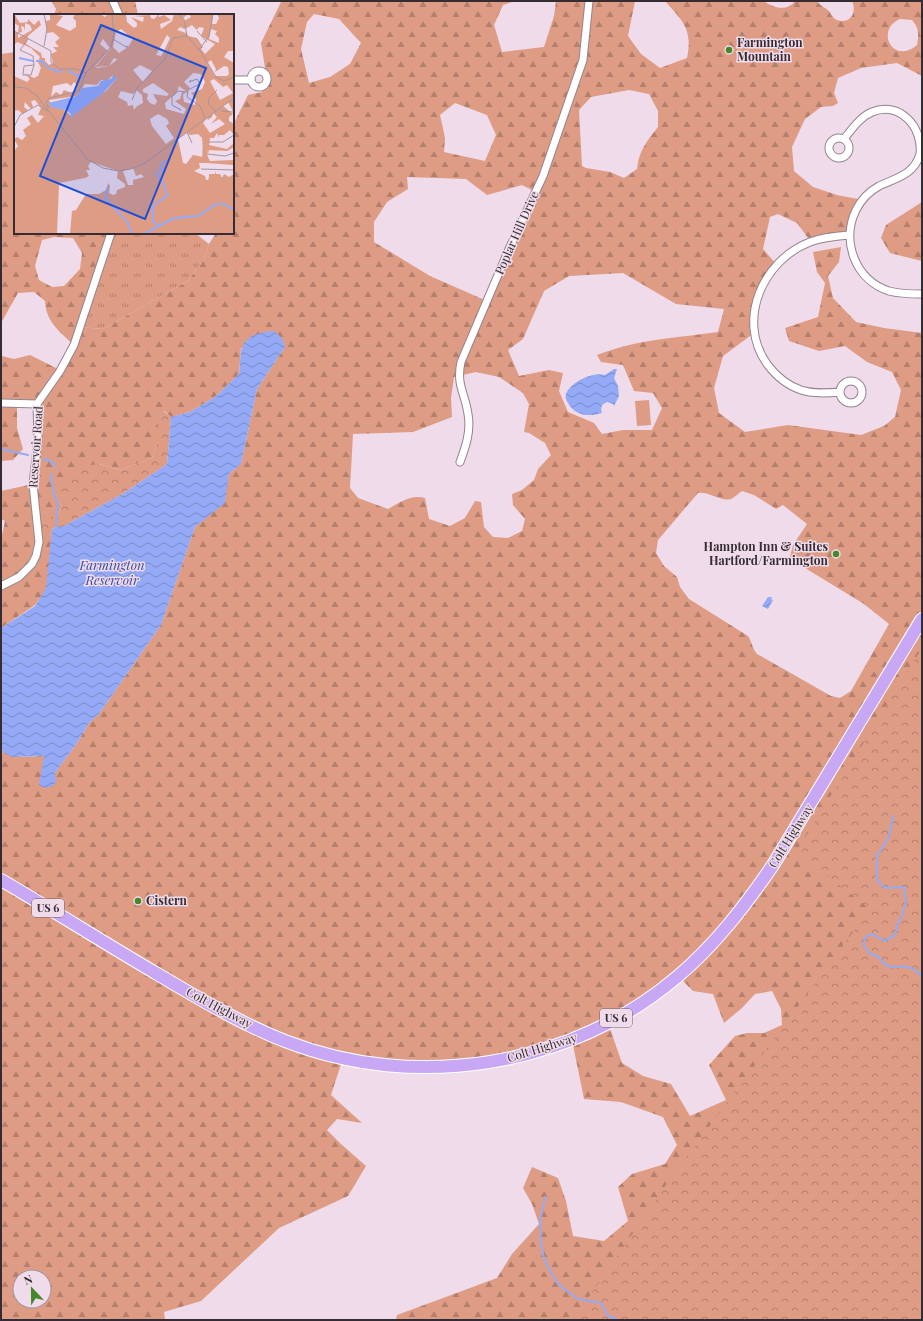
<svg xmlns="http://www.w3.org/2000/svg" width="923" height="1321" viewBox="0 0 923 1321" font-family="'Playfair Display',serif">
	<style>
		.grass { fill: url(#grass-tufts) }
		.forest { fill: url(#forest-firs); fill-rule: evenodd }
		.park { fill: url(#park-crowns) }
		.garden { fill: #de9c84 }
		.water { fill: url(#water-waves) }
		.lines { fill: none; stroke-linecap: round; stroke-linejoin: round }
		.stream { stroke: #94aaf6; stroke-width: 2 }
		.minor-casing { stroke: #958390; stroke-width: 9 }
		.trunk-casing { stroke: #fff; stroke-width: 14 }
		.minor { stroke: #fff; stroke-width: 7 }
		.trunk { stroke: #c8a7f4; stroke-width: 12 }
		.poi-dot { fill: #45882b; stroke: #efdbe9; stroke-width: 1.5 }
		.labels { text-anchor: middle; stroke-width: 3; stroke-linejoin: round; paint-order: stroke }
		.shield { fill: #efdbe9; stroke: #6c6069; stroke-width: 1 }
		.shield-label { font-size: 11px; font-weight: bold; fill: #342c32 }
		.poi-label { font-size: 12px; font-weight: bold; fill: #342c32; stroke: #efdbe9; text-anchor: start }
		.street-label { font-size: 12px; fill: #342c32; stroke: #efdbe9 }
		.water-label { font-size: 13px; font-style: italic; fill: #394ba2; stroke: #efdbe9 }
		.inset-river { fill: none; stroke: #94aaf6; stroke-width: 2 }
		.inset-road { fill: none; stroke: #a495a0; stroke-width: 1 }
		.view { fill: #1d4ed8; fill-opacity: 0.15; stroke: #1d4ed8; stroke-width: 2 }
		.inset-edge { fill: none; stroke: #342c32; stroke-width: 2 }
	</style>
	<defs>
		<pattern id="grass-tufts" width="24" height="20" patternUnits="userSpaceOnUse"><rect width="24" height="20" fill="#de9c84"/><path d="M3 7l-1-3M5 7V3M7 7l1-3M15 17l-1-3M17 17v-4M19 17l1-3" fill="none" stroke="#b57f6d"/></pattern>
		<pattern id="forest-firs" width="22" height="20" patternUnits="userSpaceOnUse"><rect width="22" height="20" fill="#de9c84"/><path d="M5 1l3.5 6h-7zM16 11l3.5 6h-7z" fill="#b57f6d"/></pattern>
		<pattern id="park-crowns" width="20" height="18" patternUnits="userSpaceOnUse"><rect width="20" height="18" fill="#de9c84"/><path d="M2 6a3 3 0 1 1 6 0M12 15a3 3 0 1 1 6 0" fill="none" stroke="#b57f6d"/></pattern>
		<pattern id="water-waves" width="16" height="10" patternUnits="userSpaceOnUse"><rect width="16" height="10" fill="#94aaf6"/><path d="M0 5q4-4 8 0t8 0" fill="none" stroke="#7a8bc8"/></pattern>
	</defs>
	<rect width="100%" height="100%" fill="#efdbe9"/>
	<!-- grass -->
	<path class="grass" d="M 111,233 L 195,233 L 209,244 L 204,259 L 188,281 L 103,329 L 80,327 Z"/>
	<!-- forest -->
	<path class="forest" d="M 51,1 L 135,1 L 138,15 L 54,15 L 56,9 Z
		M 278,1 L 515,1 L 503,5 L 494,25 L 502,52 L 544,47 L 554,16 L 556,1 L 635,1 L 628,36 L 641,54 L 660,68 L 687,58 C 693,30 683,21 665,1 L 764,1 C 773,8 787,12 795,1 L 817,1 C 820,6 825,7 829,11 C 831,14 832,17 835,19 C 848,26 858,14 852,1 L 922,1 L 922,76 L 897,63 L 861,68 L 838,78 L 834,93 L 838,103 L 833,106 L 821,107 L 805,119 L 792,147 L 794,171 L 813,187 L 837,195 L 863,200 L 849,235 L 811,242 L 797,223 L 778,214 L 770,217 L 763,249 L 777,265 L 762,286 L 754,333 L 723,356 L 714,388 L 719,413 L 745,432 L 788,425 L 861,435 L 884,426 L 895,417 L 901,390 L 892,372 L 867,362 L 845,346 L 819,351 L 789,341 L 785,328 L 818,317 L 825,283 L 817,272 L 813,252 L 841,247 L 839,262 L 828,276 L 833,298 L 856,322 L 884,328 L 922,333 L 922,1320 L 396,1320 L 397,1315 L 497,1278 L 512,1254 L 539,1224 L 532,1204 L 523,1188 L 532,1167 L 558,1178 L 566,1201 L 573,1236 L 604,1241 L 628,1221 L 618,1187 L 632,1174 L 665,1164 L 677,1145 L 663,1117 L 621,1102 L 584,1099 L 572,1040 L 489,1063 L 343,1058 L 331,1095 L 362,1123 L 337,1119 L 327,1130 L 341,1144 L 366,1166 L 348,1196 L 279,1228 L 201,1301 L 164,1312 L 165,1320 L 1,1320 L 1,747 L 4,753 L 23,757 L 45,756 L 55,773 L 77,743 L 89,723 L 99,714 L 161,625 L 195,527 L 224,503 L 229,474 L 241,464 L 257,389 L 285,347 L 241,348 L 239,374 L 215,397 L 190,412 L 171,417 L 164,411 L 158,413 L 158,441 L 152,458 L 120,470 L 99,464 L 70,475 L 56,497 L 62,507 L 56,517 L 49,518 L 44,511 L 38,529 L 52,529 L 47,588 L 35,605 L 1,628 L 1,540 L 5,521 L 1,519 L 1,491 L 33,484 L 37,404 L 17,404 L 17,428 L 23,449 L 13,460 L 1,461 L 1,353 L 2,356 L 14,359 L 30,355 L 60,370 L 74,345 C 60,332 46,322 45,301 L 34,292 L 18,293 L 1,323 L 1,51 L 2,54 L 15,52 L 15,233 L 111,233 L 80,327 L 103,329 L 188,281 L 204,259 L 209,244 L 216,233 L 233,233 L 233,125 L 248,95 L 262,92 L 267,80 L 261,43 L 281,2 ZM 314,14 L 339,19 L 361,43 L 350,64 L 330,77 L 309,83 L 301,49 L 307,22 ZM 900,19 L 912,20 C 919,28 919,34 917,45 C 892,66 875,29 900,19 ZM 629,90 L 649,94 L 658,111 L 658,127 C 647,141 639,150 637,169 L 624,178 L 610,172 L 586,168 L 582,166 L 579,110 L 591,97 ZM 455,103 L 487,115 L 496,135 L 485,161 L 444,152 L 445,138 L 440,115 ZM 407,177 L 466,179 L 487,195 L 522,185 L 536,192 L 487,301 L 430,276 L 374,242 L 374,222 L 387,202 L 408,189 ZM 54,237 L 73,238 L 82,253 L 80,269 L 64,286 L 52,287 L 39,280 L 35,266 L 42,240 ZM 623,273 L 676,304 L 724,309 L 718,332 C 676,338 638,339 597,355 L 601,362 L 623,365 L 634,391 L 653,393 L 662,408 L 652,430 L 623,430 L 602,434 L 594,423 L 568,412 L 559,391 L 563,373 L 549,370 L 519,376 L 508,350 L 523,339 L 544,291 L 569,276 ZM 476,372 L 499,377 L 523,393 L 529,404 L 524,432 L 529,433 L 545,443 L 551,455 L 538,469 L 534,480 L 522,490 L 512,494 L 513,505 L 525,519 L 522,531 L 508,538 L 493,537 L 484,527 L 481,502 L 475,501 L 465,518 L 450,526 L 429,519 L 425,498 C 412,494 400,502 388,509 L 358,498 L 350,488 L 353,434 L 413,432 L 452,417 L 451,398 L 454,377 ZM 742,491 L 754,495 L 776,509 L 783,505 L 807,524 L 793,545 L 790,557 L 805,568 L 864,604 L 889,624 L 851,691 L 840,698 L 831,696 L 757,654 C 752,648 752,642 748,636 L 689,599 L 680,587 L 677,577 L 664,566 L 656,553 L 658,540 L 698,493 C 709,491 721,502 731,499 C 735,497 739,493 742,491 ZM 678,976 L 693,991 L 713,994 L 724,1023 L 742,1008 L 755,994 L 772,991 L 781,1009 L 782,1025 L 764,1033 L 747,1033 L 735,1036 L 709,1065 L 726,1100 L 690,1116 L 671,1084 L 643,1076 L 622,1063 L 608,1023 ZM 20,1277 L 44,1277 L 44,1301 L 20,1301 Z
		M 922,202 L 922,261 L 890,253 L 881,238 L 886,225 Z"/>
	<!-- park -->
	<path class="park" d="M 163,411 L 171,417 L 167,464 L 124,493 L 62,527 L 56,527 L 52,529 L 38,529 L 34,503 L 44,511 L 49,517 L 56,517 L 62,507 L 56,497 C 59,488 60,477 70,475 L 71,471 L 76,467 L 99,464 L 120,470 L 152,458 L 158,441 L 158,413 Z
		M 922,648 L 922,1320 L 573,1320 L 666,1185 L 870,909 L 796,852 Z"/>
	<!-- garden -->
	<path class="garden" d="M 649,400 L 651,425 L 637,426 L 635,401 Z"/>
	<!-- water -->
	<path class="water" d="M 274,331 L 282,338 L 285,347 L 257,389 L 241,464 L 229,474 L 225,503 L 195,527 L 161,625 L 99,714 L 89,723 L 77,743 L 55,773 L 56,782 L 51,787 L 45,788 L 39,785 L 44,756 L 12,757 L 4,753 L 1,747 L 1,628 L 35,606 L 46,588 L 52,529 L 60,526 L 62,527 L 124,493 L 167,464 L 171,417 L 190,412 L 215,397 L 239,374 C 240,368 240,352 242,348 C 247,334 261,332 274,331 Z
		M 614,369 L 617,369 L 614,378 L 618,386 L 619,396 L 614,406 L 613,404 L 607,402 L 602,405 L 601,410 L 602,413 C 589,417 575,416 568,403 C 566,400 565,397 566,394 C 570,382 594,371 605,375 Z
		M 768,597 L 772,597 L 771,599 L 773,600 L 768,609 L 762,606 Z"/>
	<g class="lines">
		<!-- stream -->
		<path class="stream" d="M 1,449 L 28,455
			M 44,459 L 54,463 L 54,468
			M 52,474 L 51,477 L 54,495 L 58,501 L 56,527
			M 893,816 L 889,837 L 877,856 L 877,881 L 886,888 L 904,887 L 906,901 L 902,917 L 898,922 L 896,932 L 894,936 L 884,941 L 873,934 L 867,936 L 864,940 L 864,945 L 869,953 L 877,956 L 887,966 C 903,969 910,962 922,977
			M 545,1197 L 540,1220 L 541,1244 L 544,1258 L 550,1271 L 558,1284 L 578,1299 L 601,1303 L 607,1315 L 618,1320"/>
		<!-- minor casing -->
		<g class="minor-casing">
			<path id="minor" d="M 113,1 L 119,15
				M251 79a8 8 0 1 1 16 0a8 8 0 1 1-16 0Z
				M 233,80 L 250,80
				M829 148a10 10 0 1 1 20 0a10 10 0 1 1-20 0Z
				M 844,139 C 852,129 860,117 872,112 C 899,101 923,126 920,154 C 914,175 896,178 879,186 C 870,191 861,200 856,210 C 841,241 855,280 889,291 C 900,294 911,294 922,294
				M840 392a11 11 0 1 1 22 0a11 11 0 1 1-22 0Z
				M 840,392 C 827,393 813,394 801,390 C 786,385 776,376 767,364 C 736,320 763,260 810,242 C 823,237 836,236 849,235
				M 1,403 L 37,404
				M 460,462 C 466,446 471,431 468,414 C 465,393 456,385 461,362 L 509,249 L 543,176 L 583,60 L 589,1
				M 1,586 L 19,577 L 32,564 L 36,556 L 39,542 L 33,484 L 38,439 L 37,404 L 60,371 L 74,345 L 111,233"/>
		</g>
		<!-- trunk casing -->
		<g class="trunk-casing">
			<path id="trunk" d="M 1,880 C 54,911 106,944 159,975 C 200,999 241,1024 285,1041 C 416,1092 571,1067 677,977 C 715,945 745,906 773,865 L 922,619"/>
		</g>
		<!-- minor -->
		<use href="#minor" class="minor"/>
		<!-- trunk -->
		<use href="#trunk" class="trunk"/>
	</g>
	<!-- markers -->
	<g class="poi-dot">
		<circle cx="729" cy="50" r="4"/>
		<circle cx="836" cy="554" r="4"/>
		<circle cx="138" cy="901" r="4"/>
	</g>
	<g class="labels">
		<!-- shield labels -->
		<g class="shield">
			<rect x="32" y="899" width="32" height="18" rx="3"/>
			<rect x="600" y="1009" width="32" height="18" rx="3"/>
		</g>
		<g class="shield-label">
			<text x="48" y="912">US 6</text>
			<text x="616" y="1022">US 6</text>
		</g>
		<!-- poi labels -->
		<g class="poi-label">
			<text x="737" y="47">Farmington<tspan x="737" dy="14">Mountain</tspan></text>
			<text x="828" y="551" text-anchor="end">Hampton Inn &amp; Suites<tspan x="828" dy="14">Hartford/Farmington</tspan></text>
			<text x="146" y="905">Cistern</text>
		</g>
		<!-- street labels -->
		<g class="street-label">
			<text transform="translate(517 233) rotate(-66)" y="4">Poplar Hill Drive</text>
			<text transform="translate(36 447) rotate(-86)" y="4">Reservoir Road</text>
			<text transform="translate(791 836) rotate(-58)" y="4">Colt Highway</text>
			<text transform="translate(219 1008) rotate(28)" y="4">Colt Highway</text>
			<text transform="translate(542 1048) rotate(-17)" y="4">Colt Highway</text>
		</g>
		<!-- water labels -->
		<g class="water-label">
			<text x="112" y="570">Farmington<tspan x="112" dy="15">Reservoir</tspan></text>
		</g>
	</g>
	<!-- overview -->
	<g transform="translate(14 14)">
		<rect width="220" height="220" fill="#efdbe9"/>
		<path d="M 96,35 L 101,37 L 104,46 L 100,44 L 95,52 L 81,53 Z" fill="#de9c84"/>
		<path d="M 0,0 L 6,9 L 14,8 L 14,5 L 20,11 L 25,6 L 27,11 L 14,22 L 12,30 L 27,39 L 28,44 L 31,44 L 31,47 L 35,51 L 39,49 L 37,40 L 43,37 L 39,33 L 45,33 L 41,28 L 46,24 L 39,18 L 33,19 L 32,7 L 36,6 L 36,0 L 49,2 L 42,11 L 56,17 L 62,13 L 62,7 L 59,4 L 61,0 L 86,0 L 91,3 L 94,0 L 112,0 L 113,8 L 120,14 L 123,12 L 123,9 L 117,3 L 129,8 L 130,3 L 119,2 L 136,1 L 137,4 L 140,5 L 145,0 L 145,3 L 150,1 L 157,6 L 146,10 L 147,15 L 158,7 L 160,0 L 174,0 L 169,4 L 170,7 L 177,3 L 175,0 L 199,0 L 198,10 L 202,10 L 205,4 L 203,0 L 220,0 L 220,37 L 214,37 L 210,43 L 220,49 L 220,99 L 214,88 L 209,92 L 219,100 L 215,103 L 215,107 L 220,110 L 220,121 L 216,116 L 210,121 L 205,121 L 205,124 L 203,119 L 200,124 L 196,124 L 195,131 L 213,135 L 220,129 L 220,133 L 213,137 L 195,136 L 194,140 L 189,120 L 189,132 L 188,124 L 184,120 L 176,121 L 173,118 L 164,125 L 169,149 L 172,150 L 179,141 L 189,143 L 188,149 L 185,149 L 186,154 L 180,157 L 191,162 L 192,166 L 195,166 L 195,160 L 206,160 L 208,164 L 210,160 L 215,163 L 220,160 L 220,192 L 111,220 L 56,220 L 58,197 L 62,196 L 72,180 L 85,180 L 92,176 L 94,169 L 96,172 L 95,179 L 99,181 L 102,180 L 103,176 L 111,173 L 111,170 L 103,164 L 104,157 L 77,148 L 74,152 L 76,156 L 72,156 L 75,162 L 71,164 L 45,169 L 43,220 L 0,220 L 0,137 L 4,132 L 0,125 L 3,123 L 8,126 L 12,122 L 9,116 L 17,110 L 13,104 L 18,101 L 24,109 L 30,102 L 24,101 L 27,94 L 21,86 L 17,87 L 19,93 L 17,95 L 11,88 L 10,93 L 14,96 L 9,100 L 4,96 L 0,97 L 0,62 L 13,68 L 16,65 L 10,59 L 20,64 L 24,62 L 27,54 L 24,48 L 26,43 L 17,34 L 3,28 L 0,31 L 0,17 L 4,19 L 5,12 L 0,9 ZM 11,9 L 16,11 L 18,16 L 4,24 L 4,19 L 8,18 L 7,12 L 10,13 L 11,17 ZM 178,11 L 183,16 L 185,13 L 190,14 L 187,22 L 201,30 L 191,40 L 187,35 L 189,33 L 183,24 L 174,22 L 172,19 L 163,16 L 166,13 L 171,15 ZM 107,15 L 119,25 L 114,33 L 105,39 L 99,33 L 102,18 ZM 197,15 L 203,17 L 201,20 L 205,24 L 205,29 L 195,25 ZM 153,21 L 156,24 L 149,39 L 147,42 L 142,41 ZM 89,25 L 104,45 L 95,52 L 83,54 L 81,52 L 94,37 L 86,30 ZM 197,46 L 202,55 L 201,58 L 210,52 L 214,53 L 215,60 L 213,62 L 201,62 L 193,49 ZM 126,51 L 138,57 L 129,68 L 119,56 ZM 179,59 L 187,60 L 191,68 L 188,75 L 177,79 L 182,85 L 181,91 L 170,88 L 169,81 L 172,78 L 168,78 L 166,85 L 161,87 L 172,95 L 170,100 L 152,95 L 151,89 L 163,78 L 165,72 L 173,78 L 176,74 L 170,68 ZM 98,62 L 103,64 L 93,76 L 57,102 L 48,94 L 39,94 L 35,86 L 63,82 L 71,70 L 83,71 L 87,66 L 93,67 ZM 200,65 L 209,73 L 213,71 L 219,79 L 206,86 L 196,67 ZM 60,68 L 63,71 L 58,79 L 50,76 L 47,81 L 42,78 L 37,83 L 39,72 L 53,69 L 57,72 ZM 139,69 L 155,80 L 153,82 L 139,80 L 143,87 L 141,91 L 136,89 L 133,85 L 134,80 L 129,78 L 129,75 ZM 122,76 L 128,81 L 129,89 L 123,92 L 120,96 L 119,91 L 114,92 L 113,88 L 104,83 L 107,77 L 119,80 ZM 199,99 L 203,103 L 197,110 L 205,105 L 211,110 L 196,119 L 189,109 L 193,104 L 194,106 L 198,103 ZM 144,100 L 153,105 L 155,109 L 152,112 L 160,124 L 152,130 L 138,112 L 136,105 ZM 119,154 L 122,162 L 127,160 L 130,163 L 119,166 L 119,171 L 114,171 L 109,157 ZM 193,141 L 196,147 L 220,146 L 219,151 L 193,149 Z" fill="#de9c84" fill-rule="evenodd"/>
		<path d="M 189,120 L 194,122 L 193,149 L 188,149 ZM 164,127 L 164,148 L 194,167 L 195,163 L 201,163 L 201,157 L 203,163 L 220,163 L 220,220 L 71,220 L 66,211 L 75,200 L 144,156 L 139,146 Z" fill="#de9c84"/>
		<path d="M 100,61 L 103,64 L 89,79 L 56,104 L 57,100 L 52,96 L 39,94 L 34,89 L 63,82 L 68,74 L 84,72 L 87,67 L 97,65 Z" fill="#94aaf6"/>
		<path class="inset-river" d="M 5,44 L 19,47M 22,47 L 28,47 L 33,53 L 45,58 L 48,56M 54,57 L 69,64M 151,146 L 146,153 L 149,156 L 142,160 L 149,168 L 153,181M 94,173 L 91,184 L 114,209 L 118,220M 145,212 L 139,207 L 139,192 L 155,180M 130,220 L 160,204 L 184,202 L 202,190 L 210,190 L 220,196"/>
		<path class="inset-road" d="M 164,0 L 170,5 L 173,22 L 187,38 L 202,63 L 210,67 L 220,63M 0,17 L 37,37 L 37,48 L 46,55 L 63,55 L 72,59M 183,17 L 193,28M 14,25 L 6,36 L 19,42 L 20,51 L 10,52 L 9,61 L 17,61 L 20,51M 99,25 L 112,33 L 114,33 L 112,32M 30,32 L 33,15 L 30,0M 185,36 L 195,22 L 199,0M 177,66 L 175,68 L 183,65 L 186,70 L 174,76 L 173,83 L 186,92 L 191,104M 0,73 L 12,74 L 22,81 L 73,145 L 89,154 L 104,157 L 117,155 L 131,149 L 220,84M 118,86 L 123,74 L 151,45 L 159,24 L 173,22M 35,94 L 32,88 L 35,84 L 65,77 L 72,59 L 97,33 L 100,20 L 98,0M 165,95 L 167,96 L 158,91 L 158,83 L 164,77 L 173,78M 202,97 L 195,91 L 194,85 L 203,76M 207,97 L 219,98M 0,113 L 6,101 L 24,91 L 36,98M 173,118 L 178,129M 194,128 L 209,128 L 220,121M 193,140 L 211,142 L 220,139M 187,155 L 220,156"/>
		<path class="view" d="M 87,11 L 192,54 L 131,205 L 26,162 Z"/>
		<rect width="220" height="220" class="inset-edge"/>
	</g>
	<!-- border -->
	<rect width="923" height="1321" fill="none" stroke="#342c32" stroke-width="4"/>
	<!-- north arrow -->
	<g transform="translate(32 1289) rotate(338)"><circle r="19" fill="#efdbe9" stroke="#a495a0"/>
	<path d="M0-3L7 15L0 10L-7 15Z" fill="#45882b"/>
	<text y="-6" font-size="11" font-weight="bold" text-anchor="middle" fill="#342c32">N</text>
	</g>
</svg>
